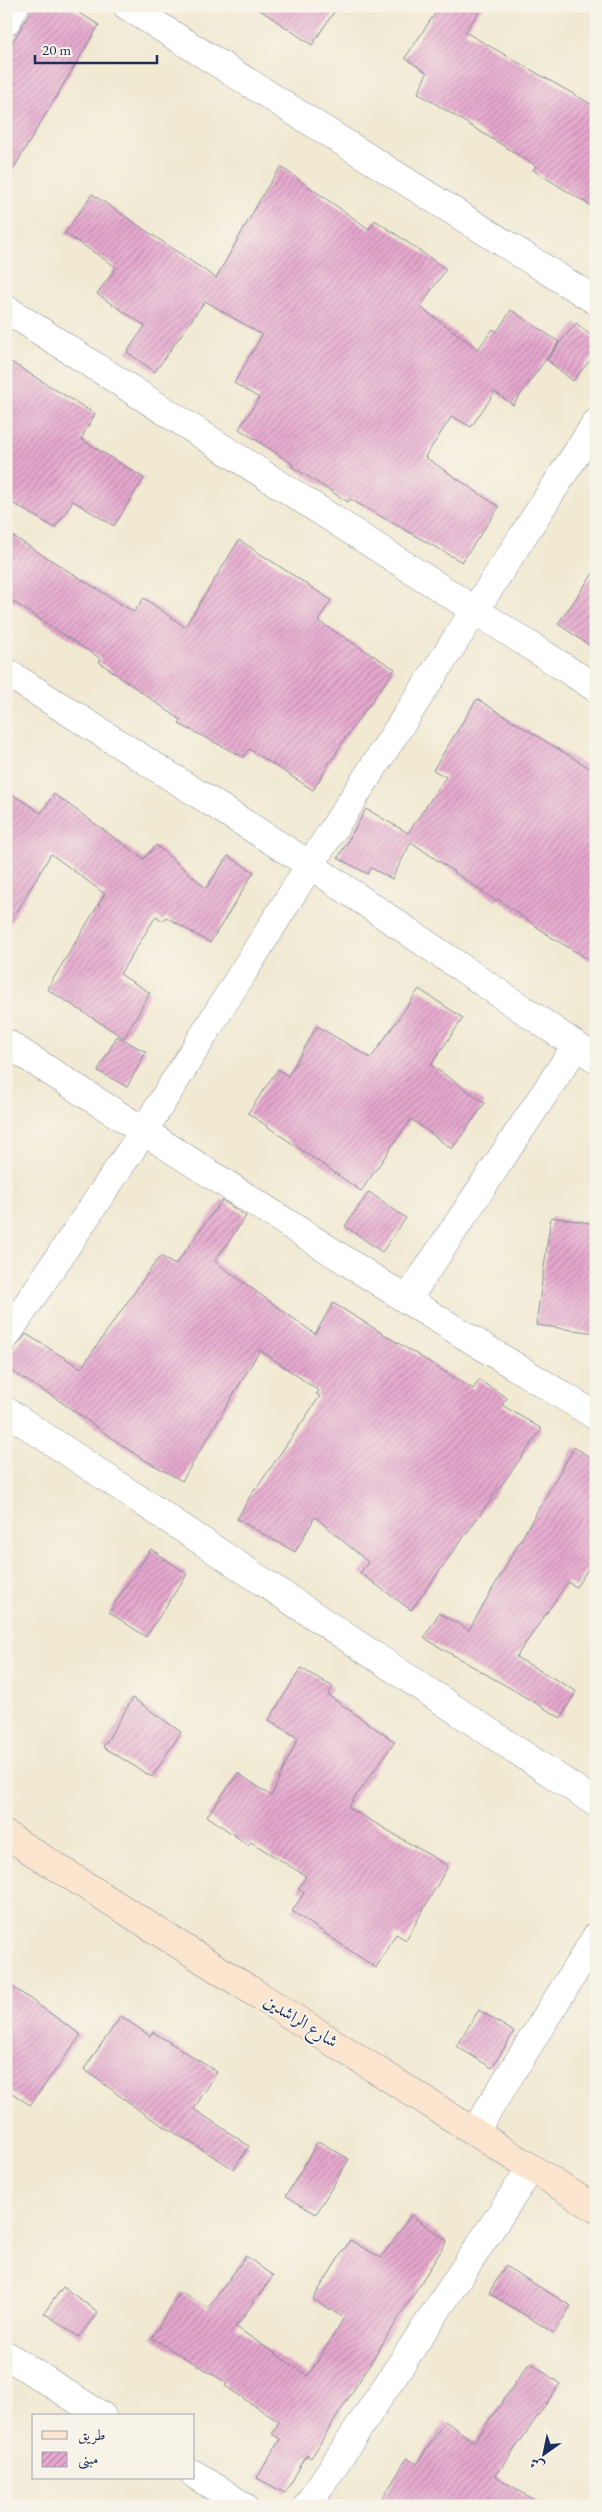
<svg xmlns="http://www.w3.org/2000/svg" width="602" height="2512" viewBox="0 0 602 2512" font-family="'EB Garamond',Amiri,serif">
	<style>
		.building { fill: url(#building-hatch) }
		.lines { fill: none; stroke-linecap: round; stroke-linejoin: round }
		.street-casing { stroke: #868c98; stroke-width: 29 }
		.secondary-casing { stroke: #868c98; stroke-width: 29 }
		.street { stroke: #fff; stroke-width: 28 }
		.secondary { stroke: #fbe5cf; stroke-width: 28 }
		.labels { text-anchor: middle; stroke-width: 4; stroke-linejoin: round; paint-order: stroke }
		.street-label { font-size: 18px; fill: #1b2f5e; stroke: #f7f3e8 }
	</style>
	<defs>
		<pattern id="building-hatch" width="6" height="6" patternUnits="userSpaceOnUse" patternTransform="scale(1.25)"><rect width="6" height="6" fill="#e6a8ce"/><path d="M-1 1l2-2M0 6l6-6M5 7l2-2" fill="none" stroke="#ba89aa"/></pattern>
	</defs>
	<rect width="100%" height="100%" fill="#f7f3e8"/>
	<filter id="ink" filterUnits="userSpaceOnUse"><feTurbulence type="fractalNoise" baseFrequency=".02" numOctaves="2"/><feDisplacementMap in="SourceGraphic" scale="10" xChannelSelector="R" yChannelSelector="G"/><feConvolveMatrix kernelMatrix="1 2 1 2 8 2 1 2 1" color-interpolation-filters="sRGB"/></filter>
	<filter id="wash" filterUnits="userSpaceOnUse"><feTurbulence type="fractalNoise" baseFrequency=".0096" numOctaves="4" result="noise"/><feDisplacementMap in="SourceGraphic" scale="20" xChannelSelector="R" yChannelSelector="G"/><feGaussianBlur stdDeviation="1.12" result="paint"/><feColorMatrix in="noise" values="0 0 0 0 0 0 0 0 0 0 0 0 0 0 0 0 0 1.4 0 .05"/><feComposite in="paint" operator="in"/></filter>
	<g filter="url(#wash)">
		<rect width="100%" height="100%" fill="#f1e9d2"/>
		<g id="blocks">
			<!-- building -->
			<path class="building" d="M 34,6 L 68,6 L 99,25 L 6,181 L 6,53 Z
				M 254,6 L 338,6 L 312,45 Z
				M 440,6 L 483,6 L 465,32 L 596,107 L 596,209 L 533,170 L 536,166 L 418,93 L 427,73 L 405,58 Z
				M 281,167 L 369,229 L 375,220 L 446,269 L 420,307 L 478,349 L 493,329 L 497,332 L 511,310 L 559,342 L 547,359 L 576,323 L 596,340 L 596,353 L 573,381 L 546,359 L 513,405 L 495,392 L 471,427 L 452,416 L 425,457 L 499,507 L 462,562 L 350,499 L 348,502 L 291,466 L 293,464 L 239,429 L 259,398 L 234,383 L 262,335 L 205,301 L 155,372 L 127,352 L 145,326 L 97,294 L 116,267 L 65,233 L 92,194 L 216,278 L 266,189 Z
				M 6,359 L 95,414 L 81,439 L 144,478 L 114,526 L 73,501 L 55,528 L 6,499 Z
				M 6,532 L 134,612 L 144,598 L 185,627 L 239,540 L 331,600 L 318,621 L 395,669 L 346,737 L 313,790 L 249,749 L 243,757 L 179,724 L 181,720 L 99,662 L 101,659 L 6,597 Z
				M 596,569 L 596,650 L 558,624 Z
				M 477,699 L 596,772 L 596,964 L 551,937 L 498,899 L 496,901 L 411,842 L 392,879 L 371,868 L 368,874 L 338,858 L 366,809 L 408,833 L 446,777 L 433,770 Z
				M 6,790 L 41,813 L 54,794 L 144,859 L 156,845 L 206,888 L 228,856 L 254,872 L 210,943 L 166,917 L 163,921 L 156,916 L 120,974 L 150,993 L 124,1038 L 47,989 L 105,894 L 51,854 L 6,930 Z
				M 419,989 L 463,1018 L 431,1065 L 485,1103 L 452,1149 L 411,1119 L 361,1191 L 248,1113 L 278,1069 L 288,1076 L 317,1026 L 371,1058 Z
				M 117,1036 L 146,1052 L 127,1087 L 98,1071 Z
				M 369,1192 L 406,1218 L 382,1252 L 345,1226 Z
				M 222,1200 L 246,1216 L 215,1261 L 225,1269 L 315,1334 L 333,1303 L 473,1389 L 479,1380 L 507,1398 L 502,1405 L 542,1429 L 411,1610 L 360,1573 L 368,1562 L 315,1517 L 295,1552 L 237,1519 L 255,1488 L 256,1489 L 320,1396 L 316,1394 L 319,1391 L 260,1350 L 182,1481 L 136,1455 L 57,1399 L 6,1368 L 6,1351 L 13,1350 L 26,1334 L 81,1368 L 160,1256 L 175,1265 Z
				M 551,1217 L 596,1224 L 596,1333 L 536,1325 Z
				M 574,1447 L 596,1461 L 596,1557 L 576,1587 L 568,1582 L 516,1657 L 576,1691 L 561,1718 L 424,1638 L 439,1613 L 469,1630 Z
				M 151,1549 L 187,1574 L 146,1637 L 109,1612 Z
				M 301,1668 L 333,1687 L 328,1695 L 395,1742 L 348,1807 L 448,1866 L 406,1940 L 396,1934 L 376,1968 L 292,1911 L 304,1893 L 298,1889 L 306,1876 L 251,1842 L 248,1845 L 207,1816 L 238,1773 L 271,1796 L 298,1738 L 269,1720 Z
				M 133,1698 L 181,1732 L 152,1777 L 103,1747 Z
				M 6,1982 L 81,2035 L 30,2105 L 6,2089 Z
				M 479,2010 L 514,2032 L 492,2068 L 456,2046 Z
				M 121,2016 L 150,2036 L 153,2032 L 217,2072 L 194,2109 L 249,2146 L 234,2169 L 144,2114 L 84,2069 Z
				M 318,2141 L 349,2159 L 316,2214 L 286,2196 Z
				M 411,2215 L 447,2241 L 311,2458 L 307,2455 L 285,2493 L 257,2478 L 280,2439 L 272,2434 L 279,2422 L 225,2386 L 227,2383 L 152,2338 L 180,2292 L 208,2308 L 246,2256 L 273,2276 L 236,2327 L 308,2376 L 344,2318 L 313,2299 L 350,2240 L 381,2258 Z
				M 505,2266 L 571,2306 L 554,2333 L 489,2293 Z
				M 63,2287 L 98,2312 L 79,2337 L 44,2313 Z
				M 530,2362 L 560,2384 L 496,2476 L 543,2506 L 378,2506 L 407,2458 L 417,2464 L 445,2421 L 474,2442 Z"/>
		</g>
	</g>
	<g filter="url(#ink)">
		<use href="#blocks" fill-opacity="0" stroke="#868c98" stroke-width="1"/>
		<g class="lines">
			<!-- street casing -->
			<g class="street-casing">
				<path id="street" d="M 127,6 L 596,301
					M 6,22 L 15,6
					M 6,309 L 596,688
					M 6,672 L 310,865 L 596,1059
					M 6,1043 L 407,1300 L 596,1416
					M 407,1300 L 576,1046
					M 6,1336 L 143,1132 L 310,865 L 596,423
					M 6,1411 L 596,1803
					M 475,2131 L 596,1937
					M 6,2355 L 102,2416
					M 194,2474 L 243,2506
					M 307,2506 L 531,2168"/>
			</g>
			<!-- secondary casing -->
			<g class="secondary-casing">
				<path id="secondary" d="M 6,1835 L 596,2209"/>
			</g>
			<!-- street -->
			<use href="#street" class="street"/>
			<!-- secondary -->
			<use href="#secondary" class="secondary"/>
		</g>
	</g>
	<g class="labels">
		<!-- street labels -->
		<g class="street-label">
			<text transform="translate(301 2021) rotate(32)" y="6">شارع الراشدين</text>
		</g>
	</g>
	<!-- margin -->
	<rect width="602" height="2512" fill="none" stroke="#f7f3e8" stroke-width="25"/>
	<!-- legend -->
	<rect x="32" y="2414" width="162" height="65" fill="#f7f3e8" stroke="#9fa5b1"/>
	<rect x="42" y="2431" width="25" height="8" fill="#fbe5cf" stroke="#9fa5b1"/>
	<text x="78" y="2440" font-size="15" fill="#1b2f5e">طريق</text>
	<rect x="42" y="2452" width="25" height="15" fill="url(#building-hatch)" stroke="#9fa5b1"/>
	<text x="78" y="2464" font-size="15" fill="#1b2f5e">مبنى</text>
	<!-- north arrow -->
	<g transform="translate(544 2454) rotate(213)" stroke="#f7f3e8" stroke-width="4" paint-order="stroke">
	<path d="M0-4L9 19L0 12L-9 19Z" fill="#1b2f5e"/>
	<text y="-8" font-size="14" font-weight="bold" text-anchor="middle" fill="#1b2f5e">ش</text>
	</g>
	<!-- scale -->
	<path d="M35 55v8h122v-8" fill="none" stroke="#1b2f5e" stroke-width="2.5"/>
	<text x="42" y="55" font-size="15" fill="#1b2f5e" stroke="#f7f3e8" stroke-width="4" paint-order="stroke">20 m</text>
</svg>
